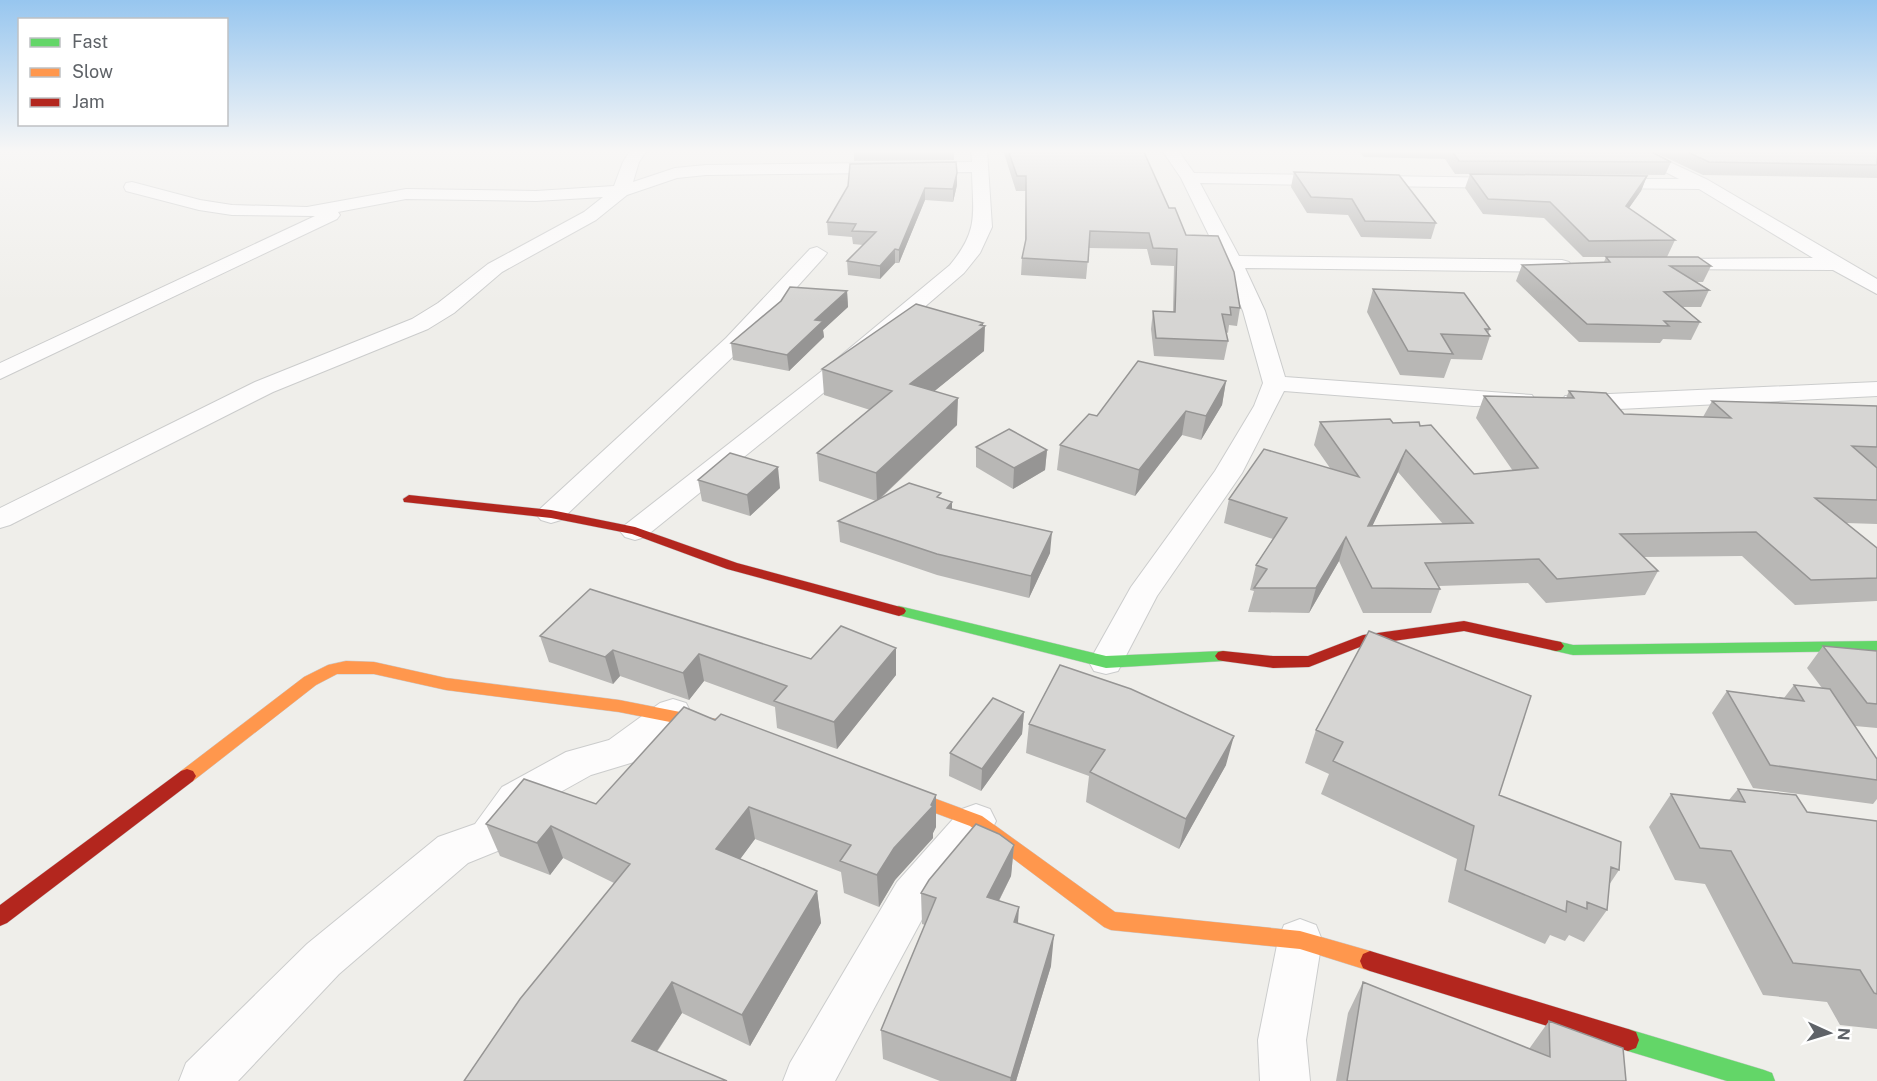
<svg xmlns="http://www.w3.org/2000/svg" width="1877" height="1081" viewBox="0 0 1877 1081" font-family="'Public Sans',sans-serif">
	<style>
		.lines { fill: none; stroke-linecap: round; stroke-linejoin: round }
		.street-casing { stroke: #cbcccc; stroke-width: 2 }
		.fast-casing { stroke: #cacacb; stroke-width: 1 }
		.slow-casing { stroke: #cacacb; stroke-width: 1 }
		.jam-casing { stroke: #cacacb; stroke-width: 1 }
		.street { fill: #fdfcfc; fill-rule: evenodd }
		.fast { fill: #63d668; fill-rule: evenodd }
		.slow { fill: #ff974d; fill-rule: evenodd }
		.jam { fill: #b3261e; fill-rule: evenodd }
		.wall { fill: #b8b7b5; fill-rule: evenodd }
		.shaded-wall { fill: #969594 }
		.building { fill: #d6d5d3; stroke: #969594; stroke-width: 1.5; fill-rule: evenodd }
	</style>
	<rect width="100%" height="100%" fill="#efeeea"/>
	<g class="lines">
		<!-- street casing -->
		<g class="street-casing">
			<path id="street" d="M 631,150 L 647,150 L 639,162 L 633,182 L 675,168 L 706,165 L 972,162 L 971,150 L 987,150 L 992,227 L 980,253 L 964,273 L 843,377 L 645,537 L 635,540 L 625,537 L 620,531 L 625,525 L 827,367 L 950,265 C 979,230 973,214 972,172 L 706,175 L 677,178 L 627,195 L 596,220 L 502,272 L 454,313 L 428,329 L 273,392 L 10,525 L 0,528 L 0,508 L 255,382 L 412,319 L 438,303 L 488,264 L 584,212 L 603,197 L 536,201 L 406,199 L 338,212 L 340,215 L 337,219 L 0,379 L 0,363 L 315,216 L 232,215 L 199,210 L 126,191 L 124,187 L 126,183 L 132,182 L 200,200 L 232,205 L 307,207 L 406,189 L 536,191 L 614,186 L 623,162 Z
				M 1162,150 L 1178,150 L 1194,173 L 1507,178 L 1515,183 L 1507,188 L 1200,183 L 1239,256 L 1562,260 L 1569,262 L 1572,266 L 1569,270 L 1562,272 L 1245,268 L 1265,311 L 1285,377 L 1532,395 L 1535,400 L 1532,405 L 1474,406 L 1284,391 L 1242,473 L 1157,596 L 1118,671 L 1106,674 L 1094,671 L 1089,662 L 1131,587 L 1215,471 L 1254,406 L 1263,383 L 1243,311 L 1222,262 L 1181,178 Z
				M 1623,150 L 1644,150 L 1708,180 L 1877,279 L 1877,294 L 1833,270 L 1663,269 L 1660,265 L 1663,261 L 1670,259 L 1813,258 L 1699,189 L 1597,188 L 1595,184 L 1597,180 L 1603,179 L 1679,179 Z
				M 817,247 L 827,253 L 824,257 L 742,348 L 561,520 L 551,523 L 541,520 L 536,514 L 541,508 L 726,338 L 810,249 Z
				M 1877,382 L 1877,396 L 1619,409 L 1565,406 L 1562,401 L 1565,396 Z
				M 673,699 L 686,703 L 691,713 L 686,723 L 634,762 L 591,775 L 530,809 L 505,848 L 468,863 L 339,974 L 238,1081 L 179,1081 L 186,1063 L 307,944 L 438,837 L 475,824 L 502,787 L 566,752 L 609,740 L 660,703 Z
				M 976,804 L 990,809 L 996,821 L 990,833 L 927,910 L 835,1081 L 783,1081 L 790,1063 L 897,882 L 962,809 Z
				M 1300,919 L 1316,925 L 1322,940 L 1306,1040 L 1310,1081 L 1260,1081 L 1258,1040 L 1278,940 L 1284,925 Z"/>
		</g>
		<!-- fast casing -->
		<g class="fast-casing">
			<path id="fast" d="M 899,606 L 1106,656 L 1223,651 L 1228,652 L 1231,656 L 1228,660 L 1223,661 L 1106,668 L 894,614 L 892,611 L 894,608 Z
				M 1556,641 L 1573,645 L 1877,641 L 1877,651 L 1573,655 L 1551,650 L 1548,646 L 1551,642 Z
				M 1628,1029 L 1764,1070 L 1772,1073 L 1775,1081 L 1727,1081 L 1628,1051 L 1620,1048 L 1617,1040 L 1620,1032 Z"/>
		</g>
		<!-- slow casing -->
		<g class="slow-casing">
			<path id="slow" d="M 346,661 L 374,662 L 446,678 L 619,700 L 721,720 L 727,722 L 729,726 L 727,730 L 721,732 L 619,712 L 446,690 L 374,674 L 337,674 L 316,685 L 193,781 L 187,783 L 181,781 L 178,776 L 181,771 L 304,677 L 328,665 Z
				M 893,783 L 982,816 L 1115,912 L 1300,931 L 1370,951 L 1377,954 L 1380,961 L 1377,968 L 1370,971 L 1300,949 L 1111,930 L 1104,927 L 970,826 L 887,795 L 884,790 L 887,785 Z"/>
		</g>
		<!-- jam casing -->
		<g class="jam-casing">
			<path id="jam" d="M 409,495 L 551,510 L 635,527 L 737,563 L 904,608 L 906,611 L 904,614 L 899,616 L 727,569 L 632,534 L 551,518 L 404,502 L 403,499 Z
				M 1464,621 L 1556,641 L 1561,642 L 1564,646 L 1561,650 L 1556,651 L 1464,631 L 1365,645 L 1309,667 L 1273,668 L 1223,661 L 1218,660 L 1215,656 L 1218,652 L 1223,651 L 1273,656 L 1308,656 L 1363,635 Z
				M 187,769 L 193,771 L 196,776 L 193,781 L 7,923 L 0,926 L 0,905 L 181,771 Z
				M 1370,951 L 1628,1029 L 1636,1032 L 1639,1040 L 1636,1048 L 1628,1051 L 1370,971 L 1363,968 L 1360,961 L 1363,954 Z"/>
		</g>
		<!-- street -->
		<use href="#street" class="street"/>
		<!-- fast -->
		<use href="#fast" class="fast"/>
		<!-- slow -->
		<use href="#slow" class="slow"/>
		<!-- jam -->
		<use href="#jam" class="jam"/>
	</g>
	<!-- wall -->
	<path class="wall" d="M 854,150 L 954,150 L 954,160 L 854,161 Z
		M 1003,150 L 1143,150 L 1169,208 L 1186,235 L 1240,308 L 1237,326 L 1229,325 L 1228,333 L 1226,332 L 1228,341 L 1224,360 L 1154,356 L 1151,329 L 1153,311 L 1173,312 L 1174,266 L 1151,265 L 1147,249 L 1089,248 L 1086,279 L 1021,275 L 1022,258 L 1025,243 L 1026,191 L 1016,191 Z
		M 1358,150 L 1648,150 L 1671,162 L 1665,175 L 1516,174 L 1647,176 L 1641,191 L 1629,208 L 1675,240 L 1667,257 L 1583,257 L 1544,218 L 1483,214 L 1465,188 L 1470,174 L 1455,174 L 1445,159 L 1364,157 Z
		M 1650,150 L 1877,150 L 1877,178 L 1703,175 Z
		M 1294,172 L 1436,223 L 1431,239 L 1361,237 L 1348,215 L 1307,213 L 1291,187 Z
		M 957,173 L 957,185 L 953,202 L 925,200 L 899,263 L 895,263 L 880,279 L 848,275 L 847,261 L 863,245 L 853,244 L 852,237 L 828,235 L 827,222 Z
		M 1606,257 L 1711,266 L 1703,282 L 1697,282 L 1709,290 L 1701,307 L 1683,307 L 1700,322 L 1691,340 L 1663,339 L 1660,343 L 1579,342 L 1516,281 L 1522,265 L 1604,262 Z
		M 1373,289 L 1490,329 L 1488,333 L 1490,336 L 1482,360 L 1451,359 L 1444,378 L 1400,375 L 1367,312 Z
		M 847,291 L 848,307 L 823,330 L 824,337 L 789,371 L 733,360 L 731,343 Z
		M 983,323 L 984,351 L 934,391 L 957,425 L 880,499 L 941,498 L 952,509 L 1050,553 L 1029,598 L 937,575 L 840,542 L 838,521 L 876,501 L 819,481 L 817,453 L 870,410 L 824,395 L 822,369 Z
		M 1226,381 L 1222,405 L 1201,440 L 1182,435 L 1135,496 L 1057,470 L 1060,445 L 1097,416 Z
		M 1569,391 L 1624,414 L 1703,417 L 1712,401 L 1877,406 L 1877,524 L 1846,523 L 1877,548 L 1877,601 L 1795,605 L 1742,556 L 1644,557 L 1658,571 L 1645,595 L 1546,603 L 1528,583 L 1439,586 L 1440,589 L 1431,613 L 1363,613 L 1339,561 L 1309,613 L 1248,612 L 1254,591 L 1250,590 L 1256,565 L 1273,539 L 1224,523 L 1229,499 L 1330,468 L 1314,445 L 1320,422 L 1393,423 L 1420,426 L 1474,474 L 1513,471 L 1476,418 L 1484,396 L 1566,398 ZM 1398,472 L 1443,524 L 1372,526 Z
		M 976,447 L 1047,450 L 1045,470 L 1013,489 L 976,467 Z
		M 698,480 L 780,488 L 750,516 L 702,501 Z
		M 540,636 L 811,659 L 896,675 L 837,749 L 777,728 L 775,707 L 704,681 L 689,700 L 620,676 L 613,684 L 549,662 Z
		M 1823,646 L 1877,651 L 1877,728 L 1855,726 L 1877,759 L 1877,799 L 1873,804 L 1753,788 L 1712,713 L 1727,691 L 1784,698 L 1794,685 L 1822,688 L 1807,668 Z
		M 1024,712 L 1022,734 L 981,791 L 949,776 L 950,753 Z
		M 715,720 L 936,795 L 936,827 L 933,833 L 933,838 L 895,880 L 879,907 L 844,893 L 841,872 L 755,839 L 740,859 L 817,891 L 821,923 L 750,1046 L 682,1013 L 657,1052 L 464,1081 L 614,883 L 563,858 L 550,875 L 500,856 L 486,824 L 596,804 Z
		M 1029,724 L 1226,765 L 1179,849 L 1086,802 L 1089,776 L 1026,753 Z
		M 1316,730 L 1499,795 L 1619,870 L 1609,885 L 1607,910 L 1584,942 L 1569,935 L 1565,941 L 1550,935 L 1545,944 L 1448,902 L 1457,859 L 1321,794 L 1329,774 L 1305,763 Z
		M 1738,789 L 1807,812 L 1877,821 L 1877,1029 L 1840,1025 L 1827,1002 L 1763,995 L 1705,884 L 1675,880 L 1649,827 L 1671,794 L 1729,800 Z
		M 1014,845 L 1011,876 L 999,901 L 1051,966 L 1016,1081 L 940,1081 L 883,1059 L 881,1030 L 925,925 L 922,924 L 921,893 Z
		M 1363,982 L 1529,1049 L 1549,1021 L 1626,1081 L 1336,1081 L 1348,1013 Z"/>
	<!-- shaded-wall -->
	<path class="shaded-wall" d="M 957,173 L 957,185 L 953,202 L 953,189 Z
		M 1647,176 L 1641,191 L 1619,222 L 1626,206 Z
		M 925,188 L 925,200 L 899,263 L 899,250 Z
		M 895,249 L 895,263 L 880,279 L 880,266 Z
		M 847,291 L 848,307 L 823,330 L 824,337 L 789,371 L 787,355 L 815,320 Z
		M 983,323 L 983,327 L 985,326 L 984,351 L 910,411 L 910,384 Z
		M 1226,381 L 1222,405 L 1201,440 L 1206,416 Z
		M 958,398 L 957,425 L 877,501 L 876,473 Z
		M 1186,411 L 1182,435 L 1135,496 L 1139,470 Z
		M 1047,450 L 1045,470 L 1013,489 L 1014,468 Z
		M 1406,450 L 1398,472 L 1361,550 L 1368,526 Z
		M 778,467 L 780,488 L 750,516 L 747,495 Z
		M 952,502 L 952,522 L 947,508 Z
		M 1052,532 L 1050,553 L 1029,598 L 1031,576 Z
		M 1346,537 L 1339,561 L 1309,613 L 1316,588 Z
		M 896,648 L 896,675 L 837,749 L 834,722 Z
		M 613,650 L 620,676 L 613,684 L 605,657 Z
		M 699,654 L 704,681 L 689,700 L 683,673 Z
		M 1024,712 L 1022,734 L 981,791 L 982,769 Z
		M 1234,736 L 1226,765 L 1179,849 L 1186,819 Z
		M 936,795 L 936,827 L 933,833 L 933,838 L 895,880 L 879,907 L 877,875 L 894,848 L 931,805 Z
		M 749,807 L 755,839 L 724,881 L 716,849 Z
		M 551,826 L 563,858 L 550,875 L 537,843 Z
		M 1014,845 L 1011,876 L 985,928 L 987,897 Z
		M 817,891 L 821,923 L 750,1046 L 742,1015 Z
		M 1019,907 L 1017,938 L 1014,922 Z
		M 1054,935 L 1051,966 L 1016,1081 L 1010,1081 Z
		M 672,982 L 682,1013 L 643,1072 L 632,1041 Z"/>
	<!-- building -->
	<path class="building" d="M 1008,150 L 1143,150 L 1169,208 L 1175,208 L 1186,235 L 1218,236 L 1234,272 L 1240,308 L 1230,307 L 1231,315 L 1222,314 L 1228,341 L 1156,338 L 1153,311 L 1175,312 L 1177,249 L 1153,248 L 1149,233 L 1090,231 L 1088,262 L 1022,258 L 1026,239 L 1026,176 L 1017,176 Z
		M 1451,150 L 1648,150 L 1671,162 L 1459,161 Z
		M 1683,150 L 1877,150 L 1877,165 L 1709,162 Z
		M 956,162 L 957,173 L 953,189 L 925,188 L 899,250 L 895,249 L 880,266 L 847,261 L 876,232 L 852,231 L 856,224 L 827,222 L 848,186 L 850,164 Z
		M 1294,172 L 1399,175 L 1436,223 L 1365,221 L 1352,199 L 1311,197 Z
		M 1470,174 L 1647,176 L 1626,206 L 1675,240 L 1589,241 L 1550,202 L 1488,199 Z
		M 1606,257 L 1698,257 L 1711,266 L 1670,266 L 1709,290 L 1664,292 L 1700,322 L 1664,321 L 1669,326 L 1587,324 L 1522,265 L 1610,262 Z
		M 790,287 L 847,291 L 815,320 L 823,321 L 787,355 L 731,343 L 781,301 Z
		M 1373,289 L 1464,293 L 1490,329 L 1485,329 L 1490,336 L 1441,334 L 1453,354 L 1408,351 Z
		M 916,304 L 983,323 L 980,325 L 985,326 L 910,384 L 958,398 L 876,473 L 817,453 L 892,391 L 822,369 Z
		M 1138,361 L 1226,381 L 1206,416 L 1186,411 L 1139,470 L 1060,445 L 1089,414 L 1097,416 Z
		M 1569,391 L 1606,393 L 1624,414 L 1731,418 L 1712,401 L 1877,406 L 1877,447 L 1852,446 L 1877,468 L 1877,500 L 1815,498 L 1877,548 L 1877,578 L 1811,580 L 1756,532 L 1620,534 L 1658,571 L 1557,579 L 1539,559 L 1425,563 L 1440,589 L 1372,588 L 1346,537 L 1316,588 L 1254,588 L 1267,569 L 1256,565 L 1287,518 L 1229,499 L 1264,449 L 1359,477 L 1320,422 L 1390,419 L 1393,423 L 1419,422 L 1420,426 L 1431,425 L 1474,474 L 1538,468 L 1484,396 L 1574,398 ZM 1406,450 L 1473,523 L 1368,526 Z
		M 1009,429 L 1047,450 L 1014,468 L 976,447 Z
		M 730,453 L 778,467 L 747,495 L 698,480 Z
		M 909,483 L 941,493 L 937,497 L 952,502 L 947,508 L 1052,532 L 1031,576 L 937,554 L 838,521 Z
		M 590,589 L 811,659 L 841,626 L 896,648 L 834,722 L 774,701 L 787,686 L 699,654 L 683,673 L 613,650 L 605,657 L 540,636 Z
		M 1369,631 L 1531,696 L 1499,795 L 1621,842 L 1619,870 L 1611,867 L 1607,910 L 1587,902 L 1587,909 L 1567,901 L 1566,912 L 1465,870 L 1474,826 L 1333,761 L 1343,742 L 1316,730 Z
		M 1823,646 L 1877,651 L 1877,704 L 1867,703 Z
		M 1060,665 L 1131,689 L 1234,736 L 1186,819 L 1090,772 L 1105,750 L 1029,724 Z
		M 1794,685 L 1830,689 L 1877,759 L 1877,780 L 1770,765 L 1727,691 L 1804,701 Z
		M 993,698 L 1024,712 L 982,769 L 950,753 Z
		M 684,707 L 715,720 L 721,714 L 936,795 L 931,805 L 933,806 L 894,848 L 877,875 L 840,861 L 851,845 L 749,807 L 716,849 L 817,891 L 742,1015 L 672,982 L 632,1041 L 727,1081 L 464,1081 L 520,999 L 630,864 L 551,826 L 537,843 L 486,824 L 524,779 L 596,804 Z
		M 1738,789 L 1796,795 L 1807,812 L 1877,821 L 1877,994 L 1874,993 L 1860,970 L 1793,963 L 1731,851 L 1700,848 L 1671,794 L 1745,802 Z
		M 976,824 L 999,834 L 1014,845 L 987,897 L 1019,907 L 1014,922 L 1054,935 L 1011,1078 L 881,1030 L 936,898 L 921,893 L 929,880 Z
		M 1363,982 L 1550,1057 L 1549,1021 L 1623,1048 L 1626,1081 L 1347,1081 Z"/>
	<!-- sky -->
	<linearGradient id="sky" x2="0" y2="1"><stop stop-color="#97c6ef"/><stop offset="0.5" stop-color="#f8f7f6"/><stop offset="1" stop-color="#f8f7f6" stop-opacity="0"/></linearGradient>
	<rect width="1877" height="302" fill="url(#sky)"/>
	<!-- legend -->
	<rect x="18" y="18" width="210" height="108" fill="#ffffff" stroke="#bfc1c3" stroke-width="1.5"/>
	<rect x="30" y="38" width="30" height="9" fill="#63d668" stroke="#bfc1c3" stroke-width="1.5"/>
	<text x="72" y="48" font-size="18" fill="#5f6368">Fast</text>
	<rect x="30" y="68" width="30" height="9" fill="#ff974d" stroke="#bfc1c3" stroke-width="1.5"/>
	<text x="72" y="78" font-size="18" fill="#5f6368">Slow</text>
	<rect x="30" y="98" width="30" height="9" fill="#b3261e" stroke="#bfc1c3" stroke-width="1.5"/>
	<text x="72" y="108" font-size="18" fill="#5f6368">Jam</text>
	<!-- north arrow -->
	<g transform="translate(1829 1033) rotate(94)" stroke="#ffffff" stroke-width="4.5" paint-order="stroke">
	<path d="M0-4.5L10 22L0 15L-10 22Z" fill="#5f6368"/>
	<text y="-9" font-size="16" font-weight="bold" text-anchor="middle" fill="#5f6368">N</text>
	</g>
</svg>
